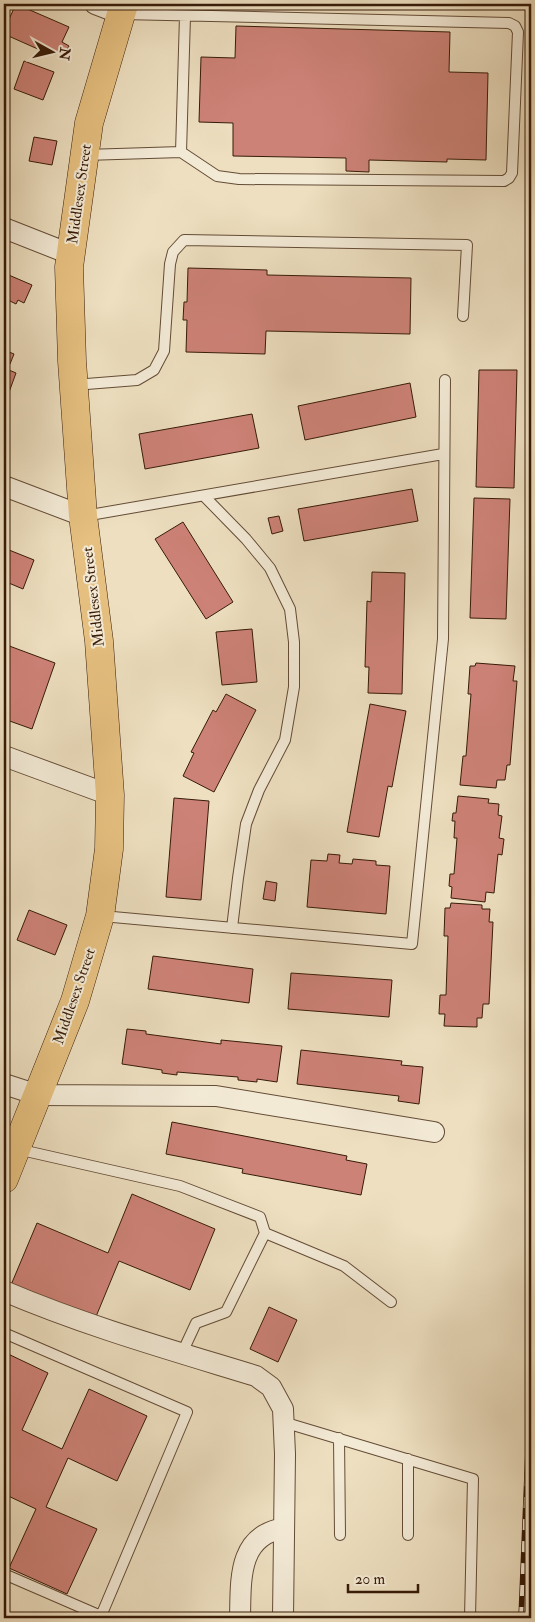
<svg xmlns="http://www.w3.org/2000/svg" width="535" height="1622" viewBox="0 0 535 1622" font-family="'IM FELL Double Pica',serif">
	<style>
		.building { fill: #cd8277; stroke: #371b08 }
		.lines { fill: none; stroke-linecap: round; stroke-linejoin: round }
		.lane-casing { stroke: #644c36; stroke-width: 12 }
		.street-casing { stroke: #644c36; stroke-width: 22 }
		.primary-casing { stroke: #371b08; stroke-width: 29 }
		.lane { stroke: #f3ead6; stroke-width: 10 }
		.street { stroke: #f3ead6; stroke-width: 20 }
		.primary { stroke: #e6c080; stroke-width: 28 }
		.rail-casing { stroke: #371b08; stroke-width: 5.5 }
		.rail { stroke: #f3ead6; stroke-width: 4; stroke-dasharray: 11; stroke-linecap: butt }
		.labels { text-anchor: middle; stroke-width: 4; stroke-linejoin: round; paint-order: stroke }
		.street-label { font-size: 15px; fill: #371b08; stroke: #f3ead6 }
	</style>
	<rect width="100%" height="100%" fill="#eddfc0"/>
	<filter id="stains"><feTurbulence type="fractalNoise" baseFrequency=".004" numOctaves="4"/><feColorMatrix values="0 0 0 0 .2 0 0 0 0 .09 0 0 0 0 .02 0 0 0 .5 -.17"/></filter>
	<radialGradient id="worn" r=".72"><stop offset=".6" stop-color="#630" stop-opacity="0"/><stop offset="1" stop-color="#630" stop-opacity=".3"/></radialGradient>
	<!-- building -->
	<path class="building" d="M 16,4 L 69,27 L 62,42 L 69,46 L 65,54 L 58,51 L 56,54 L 41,47 L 40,50 L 4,34 L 4,30 Z
		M 236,26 L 450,32 L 449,72 L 488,73 L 486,160 L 447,159 L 447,162 L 369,160 L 369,172 L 346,171 L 346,158 L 233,156 L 233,123 L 199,122 L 201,57 L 235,58 Z
		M 24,61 L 54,72 L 43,100 L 14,89 Z
		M 34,137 L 57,141 L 52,165 L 29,161 Z
		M 188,268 L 267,270 L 267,275 L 411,278 L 410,334 L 266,331 L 265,354 L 186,352 L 187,320 L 183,320 L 184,302 L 187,302 Z
		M 4,273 L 32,285 L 24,303 L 18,300 L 16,304 L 4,298 Z
		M 4,350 L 14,354 L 10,364 L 4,362 Z
		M 4,368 L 16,373 L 4,406 Z
		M 479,370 L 517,370 L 514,488 L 476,487 Z
		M 410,383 L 416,417 L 305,440 L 298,406 Z
		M 252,414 L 259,448 L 145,469 L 139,434 Z
		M 412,489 L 418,521 L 304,541 L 298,509 Z
		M 474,498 L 510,499 L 506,619 L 470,618 Z
		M 279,516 L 283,531 L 272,534 L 268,518 Z
		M 183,522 L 233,602 L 206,619 L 155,539 Z
		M 4,548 L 34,560 L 23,589 L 4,581 Z
		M 372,572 L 405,573 L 402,694 L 368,693 L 369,667 L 365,667 L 367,601 L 371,602 Z
		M 252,629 L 257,682 L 222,685 L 216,632 Z
		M 4,644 L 55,663 L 32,729 L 4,719 Z
		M 476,663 L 515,666 L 513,681 L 517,681 L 510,765 L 507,765 L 505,780 L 497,780 L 496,788 L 460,785 L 463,756 L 466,756 L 471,694 L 468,694 L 470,666 L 475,666 Z
		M 226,694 L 256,710 L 214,792 L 183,776 L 194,753 L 191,752 L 213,710 L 216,712 Z
		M 370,704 L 406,711 L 392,787 L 388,786 L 379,837 L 347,832 Z
		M 458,796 L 489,799 L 488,803 L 499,804 L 498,815 L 502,816 L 499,838 L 504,839 L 502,855 L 498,854 L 494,893 L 486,892 L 485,902 L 451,898 L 452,887 L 449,886 L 450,874 L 454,874 L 457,838 L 454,838 L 455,821 L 452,821 L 453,813 L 456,813 Z
		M 174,798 L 209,801 L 201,900 L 166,897 Z
		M 328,854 L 340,855 L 339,863 L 352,864 L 353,859 L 376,861 L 376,865 L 390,866 L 386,914 L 307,907 L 311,860 L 327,861 Z
		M 266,881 L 277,883 L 275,901 L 263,899 Z
		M 451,903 L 482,905 L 482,909 L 490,909 L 489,922 L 493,922 L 489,1004 L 483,1004 L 482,1018 L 477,1018 L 477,1027 L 444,1026 L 445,1014 L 439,1014 L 440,995 L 446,995 L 448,936 L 444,936 L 445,908 L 450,908 Z
		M 29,910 L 67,925 L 55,955 L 17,940 Z
		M 153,956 L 253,969 L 249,1003 L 148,989 Z
		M 291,973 L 392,980 L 389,1017 L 288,1009 Z
		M 127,1029 L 146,1031 L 146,1034 L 221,1044 L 221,1040 L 282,1046 L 277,1082 L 257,1079 L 257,1082 L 238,1080 L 238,1077 L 177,1072 L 177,1075 L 162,1073 L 162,1070 L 122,1064 Z
		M 301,1050 L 402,1061 L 401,1065 L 423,1067 L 419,1104 L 398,1101 L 399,1096 L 297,1084 Z
		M 172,1122 L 347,1156 L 346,1160 L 367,1164 L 361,1195 L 242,1173 L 243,1169 L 166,1154 Z
		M 132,1194 L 215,1229 L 190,1290 L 119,1261 L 95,1319 L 11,1285 L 37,1223 L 108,1253 Z
		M 269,1307 L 297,1320 L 278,1362 L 250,1349 Z
		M 4,1352 L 48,1373 L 22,1430 L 62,1449 L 89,1389 L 147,1416 L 117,1481 L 68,1458 L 46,1507 L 97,1529 L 67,1594 L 9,1568 L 36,1509 L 4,1494 L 4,1438 L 9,1426 L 4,1424 Z"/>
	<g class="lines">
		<!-- lane casing -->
		<g class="lane-casing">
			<path id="lane" d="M 122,14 L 509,23 L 515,26 L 518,32 L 512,173 L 509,178 L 504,181 L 239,179 L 217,176 L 181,152
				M 85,155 L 181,152 L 185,16
				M 74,385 L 137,380 L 154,370 L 164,351 L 170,264 L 173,252 L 184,240 L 467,245 L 463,316
				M 204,496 L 246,539 L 270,568 L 290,609 L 294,642 L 294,687 L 285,740 L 259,790 L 246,824 L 238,878 L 232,928
				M 84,516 L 443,454
				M 102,916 L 412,944 L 443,639 L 445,380
				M 17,1149 L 180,1186 L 260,1217 L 265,1233 L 226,1312 L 196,1323 L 182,1353
				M 265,1233 L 344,1266 L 391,1302
				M 4,1333 L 187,1412 L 101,1616 L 4,1574
				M 283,1422 L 473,1479 L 470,1618
				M 339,1438 L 340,1535
				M 408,1459 L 408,1535"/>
		</g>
		<!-- street casing -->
		<g class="street-casing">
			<path id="street" d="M 95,4 L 121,14
				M 4,228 L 70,254
				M 4,486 L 83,516
				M 4,756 L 110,795
				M 4,1084 L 38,1095 L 216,1096 L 434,1132
				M 4,1291 C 86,1326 171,1350 256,1376 L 271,1387 L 283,1409 L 285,1454 L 283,1618
				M 240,1618 C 241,1581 237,1536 284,1528"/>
		</g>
		<!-- primary casing -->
		<g class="primary-casing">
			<path id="primary" d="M 4,1179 L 75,1001 L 100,916 L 109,849 L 110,795 L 99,641 L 83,516 L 72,361 L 69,267 L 89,123 L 124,4"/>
		</g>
		<!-- lane -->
		<use href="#lane" class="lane"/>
		<!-- street -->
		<use href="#street" class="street"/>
		<!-- primary -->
		<use href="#primary" class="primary"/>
		<!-- rail casing -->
		<g class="rail-casing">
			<path id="rail" d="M 521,1618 L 531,1378"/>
		</g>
		<!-- rail -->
		<use href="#rail" class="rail"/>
	</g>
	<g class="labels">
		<!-- street labels -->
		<g class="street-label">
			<text transform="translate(79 194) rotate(-82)" y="5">Middlesex Street</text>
			<text transform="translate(93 597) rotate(-97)" y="5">Middlesex Street</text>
			<text transform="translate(74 996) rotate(-71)" y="5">Middlesex Street</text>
		</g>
	</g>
	<!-- margin -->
	<rect width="535" height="1622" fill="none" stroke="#eddfc0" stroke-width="20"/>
	<rect x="5" y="5" width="525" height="1612" fill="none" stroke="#371b08" stroke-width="2.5"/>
	<rect x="10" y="10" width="515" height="1602" fill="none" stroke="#371b08"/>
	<!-- north arrow -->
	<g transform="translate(52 52) rotate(98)" stroke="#f3ead6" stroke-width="4" paint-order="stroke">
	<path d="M0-4L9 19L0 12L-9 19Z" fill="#371b08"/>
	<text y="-8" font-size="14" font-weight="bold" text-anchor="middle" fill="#371b08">N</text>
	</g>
	<!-- scale -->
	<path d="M348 1584v8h70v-8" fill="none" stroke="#371b08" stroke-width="2.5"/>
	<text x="355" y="1584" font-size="15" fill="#371b08" stroke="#f3ead6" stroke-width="4" paint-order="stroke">20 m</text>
	<rect width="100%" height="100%" filter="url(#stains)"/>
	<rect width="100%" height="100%" fill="url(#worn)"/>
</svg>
